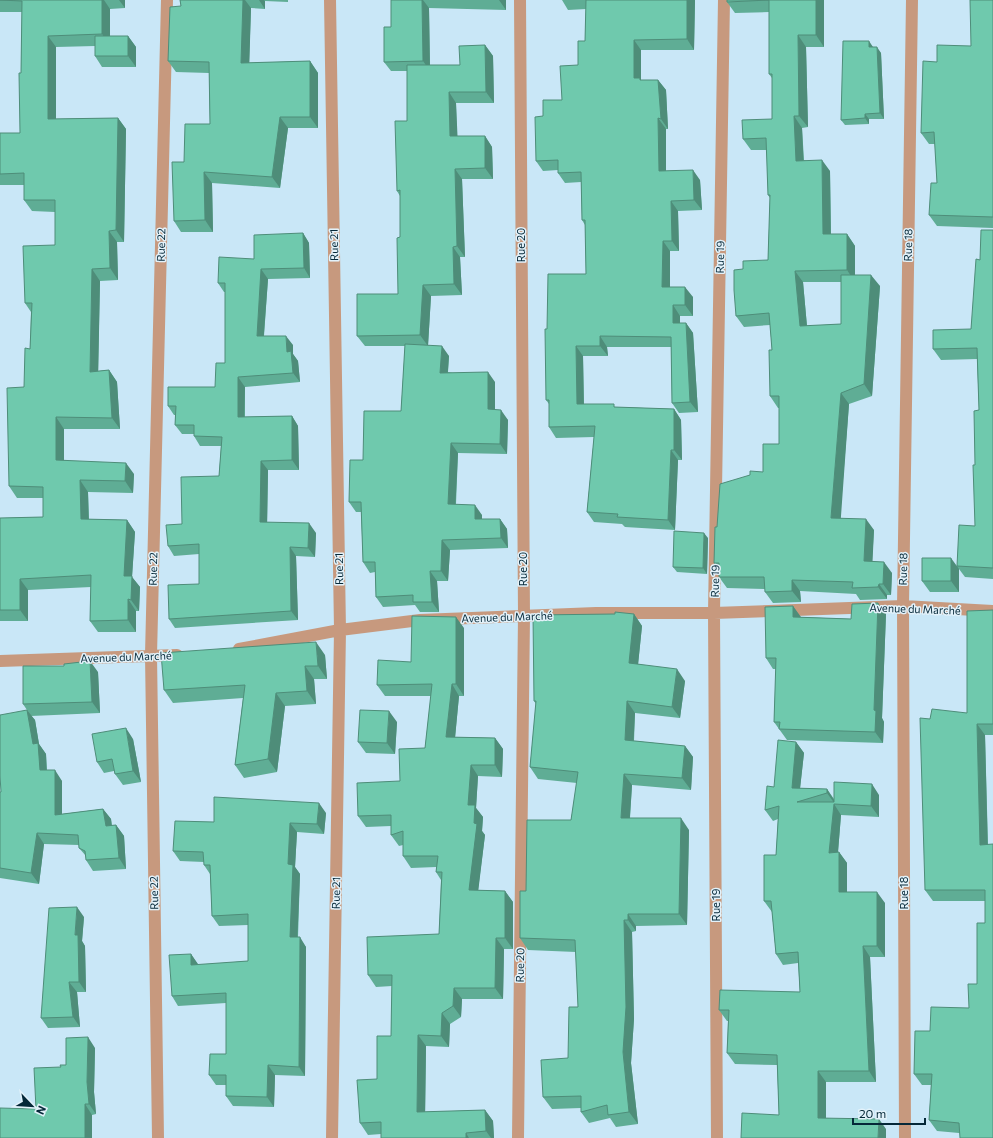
<svg xmlns="http://www.w3.org/2000/svg" width="993" height="1138" viewBox="0 0 993 1138" font-family="Commissioner,sans-serif">
	<style>
		.lines { fill: none; stroke-linecap: round; stroke-linejoin: round }
		.street { stroke: #c7997e; stroke-width: 12 }
		.wall { fill: #5fad95; fill-rule: evenodd }
		.shaded-wall { fill: #4e8d79 }
		.building { fill: #6fc9ad; stroke: #4e8d79 }
		.labels { text-anchor: middle; stroke-width: 3; stroke-linejoin: round; paint-order: stroke }
		.street-label { font-size: 11px; fill: #052838; stroke: #e3f2fa }
	</style>
	<rect width="100%" height="100%" fill="#c9e7f7"/>
	<g class="lines">
		<!-- street -->
		<path class="street" d="M 330,0 L 340,630 L 332,1138
			M 239,649 L 340,630 L 420,620 L 596,613 L 714,613 L 903,606 L 993,611
			M 0,661 L 177,655
			M 158,1138 L 151,655 L 167,0
			M 518,1138 L 524,616 L 520,0
			M 717,1138 L 714,613 L 724,0
			M 905,1138 L 903,606 L 912,0"/>
	</g>
	<!-- wall -->
	<path class="wall" d="M 0,0 L 125,0 L 125,8 L 110,9 L 110,36 L 128,36 L 136,47 L 136,67 L 102,67 L 95,56 L 95,46 L 56,47 L 56,119 L 118,118 L 126,129 L 124,242 L 117,242 L 118,280 L 100,281 L 98,371 L 109,370 L 117,382 L 120,429 L 64,429 L 64,460 L 134,474 L 133,493 L 88,492 L 89,519 L 127,520 L 135,532 L 132,577 L 140,587 L 139,611 L 136,611 L 136,632 L 98,632 L 90,621 L 91,587 L 28,590 L 28,621 L 0,621 L 0,518 L 43,517 L 43,498 L 17,498 L 9,486 L 30,349 L 31,312 L 25,303 L 55,245 L 55,212 L 32,211 L 24,200 L 24,185 L 0,185 L 0,133 L 20,133 L 22,12 L 0,12 Z
		M 180,0 L 288,0 L 288,2 L 265,1 L 265,9 L 251,8 L 249,63 L 310,61 L 318,73 L 318,128 L 288,128 L 280,188 L 212,183 L 213,232 L 181,232 L 174,221 L 184,162 L 210,124 L 209,73 L 176,72 L 168,61 L 181,6 Z
		M 391,0 L 506,0 L 506,10 L 429,8 L 430,65 L 460,65 L 485,45 L 493,56 L 494,103 L 456,103 L 457,136 L 485,136 L 492,147 L 493,179 L 462,179 L 465,257 L 460,257 L 462,295 L 431,296 L 428,345 L 449,356 L 448,372 L 495,382 L 495,410 L 508,420 L 507,454 L 458,453 L 456,504 L 482,515 L 482,519 L 500,519 L 507,529 L 508,548 L 450,550 L 448,581 L 437,581 L 439,612 L 420,612 L 415,605 L 383,607 L 376,597 L 375,572 L 370,573 L 363,562 L 361,512 L 356,512 L 349,502 L 363,460 L 401,411 L 405,346 L 365,346 L 357,336 L 398,294 L 400,237 L 400,196 L 397,191 L 407,121 L 407,71 L 391,71 L 384,62 L 391,27 Z
		M 562,0 L 695,0 L 694,50 L 641,50 L 641,80 L 658,80 L 666,90 L 668,129 L 666,129 L 666,171 L 700,180 L 702,210 L 678,211 L 679,251 L 670,251 L 670,287 L 693,297 L 693,316 L 680,316 L 680,323 L 686,323 L 693,333 L 698,412 L 679,413 L 672,403 L 671,347 L 607,347 L 608,356 L 583,356 L 584,404 L 616,407 L 674,409 L 681,420 L 682,460 L 678,460 L 675,530 L 625,527 L 622,524 L 594,522 L 587,512 L 594,437 L 556,438 L 549,427 L 549,404 L 546,400 L 547,329 L 586,274 L 585,225 L 582,220 L 581,182 L 565,183 L 558,173 L 558,170 L 543,171 L 536,161 L 543,116 L 562,100 L 578,65 L 585,41 L 586,9 L 568,10 Z
		M 727,0 L 824,0 L 824,47 L 806,47 L 808,127 L 802,128 L 804,160 L 830,171 L 831,234 L 847,234 L 855,246 L 855,275 L 880,286 L 872,396 L 849,404 L 840,518 L 874,530 L 872,561 L 892,573 L 891,595 L 887,595 L 887,599 L 860,600 L 856,594 L 800,591 L 801,602 L 773,603 L 765,592 L 765,589 L 727,588 L 719,577 L 719,570 L 714,563 L 717,527 L 763,472 L 779,444 L 779,408 L 778,408 L 770,396 L 772,350 L 770,325 L 744,327 L 736,316 L 743,269 L 768,260 L 770,198 L 768,195 L 767,150 L 751,150 L 743,139 L 772,119 L 772,78 L 769,74 L 769,12 L 735,13 L 727,2 ZM 803,282 L 841,282 L 841,324 L 807,326 Z
		M 993,0 L 993,228 L 937,226 L 929,215 L 937,183 L 935,144 L 929,144 L 921,133 L 937,62 L 971,46 Z
		M 873,47 L 881,53 L 884,119 L 869,119 L 869,124 L 845,125 L 841,120 Z
		M 993,230 L 993,579 L 965,577 L 959,569 L 959,592 L 930,592 L 922,581 L 957,566 L 975,526 L 975,465 L 979,410 L 977,359 L 941,360 L 933,349 L 971,329 L 980,260 Z
		M 303,233 L 309,243 L 310,278 L 268,279 L 264,336 L 293,345 L 293,354 L 298,361 L 300,382 L 245,387 L 245,417 L 292,416 L 298,426 L 299,470 L 268,470 L 267,522 L 316,533 L 315,557 L 296,556 L 298,620 L 175,628 L 169,619 L 199,584 L 199,554 L 174,556 L 168,546 L 182,524 L 219,476 L 221,446 L 200,446 L 194,436 L 194,434 L 182,434 L 175,425 L 175,415 L 174,415 L 168,406 L 215,387 L 225,363 L 225,292 L 224,292 L 218,283 L 254,259 Z
		M 708,538 L 707,574 L 677,572 L 673,567 Z
		M 793,606 L 800,617 L 851,619 L 886,614 L 882,718 L 884,722 L 883,743 L 787,740 L 774,722 L 776,669 L 773,669 L 766,658 Z
		M 993,610 L 993,735 L 985,735 L 988,845 L 993,1138 L 959,1133 L 937,1131 L 929,1120 L 931,1085 L 922,1085 L 914,1074 L 930,1031 L 969,1008 L 977,984 L 985,923 L 985,901 L 933,901 L 925,890 L 930,719 L 967,713 Z
		M 634,614 L 642,626 L 638,664 L 685,681 L 680,718 L 635,713 L 634,741 L 685,746 L 693,757 L 691,790 L 632,785 L 630,818 L 689,830 L 687,925 L 636,926 L 636,931 L 632,932 L 634,1019 L 631,1063 L 638,1124 L 616,1127 L 610,1118 L 589,1123 L 581,1112 L 581,1108 L 552,1109 L 543,1097 L 568,1058 L 578,1007 L 576,952 L 528,950 L 520,938 L 526,891 L 571,820 L 577,783 L 538,779 L 530,767 L 536,704 L 534,701 Z
		M 464,628 L 464,696 L 459,696 L 455,737 L 495,738 L 503,749 L 502,777 L 478,776 L 476,808 L 483,817 L 482,831 L 485,835 L 478,890 L 505,891 L 513,902 L 513,949 L 504,949 L 503,999 L 462,999 L 461,1017 L 450,1024 L 449,1047 L 426,1046 L 425,1112 L 485,1110 L 493,1121 L 494,1138 L 381,1138 L 381,1134 L 368,1135 L 360,1123 L 377,1079 L 391,1036 L 392,986 L 376,987 L 368,975 L 439,934 L 441,880 L 436,872 L 436,867 L 411,868 L 403,856 L 403,845 L 399,846 L 391,835 L 391,826 L 366,827 L 358,816 L 400,781 L 425,748 L 431,696 L 385,696 L 377,685 Z
		M 325,655 L 327,679 L 314,679 L 316,704 L 285,706 L 277,772 L 244,778 L 235,765 L 243,698 L 173,703 L 164,690 Z
		M 98,672 L 100,713 L 31,716 L 35,720 L 39,744 L 46,754 L 47,770 L 62,781 L 62,814 L 103,809 L 111,819 L 112,826 L 116,825 L 124,836 L 126,869 L 93,871 L 86,860 L 86,856 L 79,848 L 79,845 L 44,844 L 39,884 L 0,878 L 0,792 L 1,792 L 27,710 L 23,704 Z
		M 397,722 L 395,754 L 366,753 L 358,742 Z
		M 133,739 L 141,782 L 123,785 L 115,774 L 114,771 L 104,773 L 97,762 Z
		M 796,742 L 804,753 L 800,788 L 827,789 L 834,799 L 879,795 L 879,817 L 841,815 L 838,852 L 839,852 L 847,863 L 847,892 L 885,903 L 885,957 L 870,957 L 876,1082 L 826,1082 L 826,1118 L 886,1129 L 779,1115 L 777,1065 L 735,1064 L 727,1053 L 728,1021 L 727,1021 L 719,1010 L 800,992 L 798,963 L 783,965 L 776,954 L 772,912 L 764,901 L 776,855 L 778,819 L 773,821 L 765,810 L 774,787 Z
		M 326,813 L 324,834 L 297,832 L 295,867 L 300,874 L 298,937 L 306,947 L 305,1076 L 275,1075 L 274,1107 L 233,1106 L 226,1096 L 226,1085 L 216,1085 L 209,1075 L 226,1054 L 226,1003 L 178,1006 L 172,996 L 191,954 L 198,965 L 248,961 L 248,925 L 219,926 L 212,916 L 210,874 L 204,865 L 204,862 L 180,861 L 173,851 L 214,822 Z
		M 84,917 L 82,941 L 85,946 L 86,992 L 77,992 L 80,1027 L 48,1028 L 41,1018 Z
		M 95,1048 L 94,1092 L 96,1114 L 92,1115 L 36,1109 L 61,1067 L 66,1065 Z"/>
	<!-- shaded-wall -->
	<path class="shaded-wall" d="M 102,0 L 104,0 L 110,9 L 110,46 L 102,34 Z
		M 119,0 L 125,0 L 125,8 Z
		M 243,0 L 245,0 L 251,8 L 249,74 L 241,63 Z
		M 259,0 L 264,0 L 265,1 L 265,9 Z
		M 422,0 L 423,0 L 429,8 L 430,71 L 423,61 Z
		M 499,0 L 506,0 L 506,10 Z
		M 687,0 L 695,0 L 694,50 L 687,39 Z
		M 816,0 L 824,0 L 824,47 L 816,35 Z
		M 798,35 L 806,47 L 808,127 L 799,116 Z
		M 48,36 L 56,47 L 56,130 L 48,119 Z
		M 128,36 L 136,47 L 136,67 L 128,56 Z
		M 634,40 L 641,50 L 641,80 L 647,89 L 634,78 Z
		M 869,41 L 873,47 L 869,47 Z
		M 485,45 L 493,56 L 494,103 L 486,92 Z
		M 877,47 L 881,53 L 884,119 L 880,113 Z
		M 310,61 L 318,73 L 318,128 L 310,117 Z
		M 658,80 L 666,90 L 668,129 L 661,119 Z
		M 449,92 L 456,103 L 458,147 L 450,136 Z
		M 865,114 L 869,119 L 869,124 L 865,118 Z
		M 794,116 L 802,128 L 804,172 L 796,161 Z
		M 280,117 L 288,128 L 280,188 L 272,177 Z
		M 118,118 L 126,129 L 124,242 L 116,230 Z
		M 658,118 L 666,129 L 666,181 L 659,171 Z
		M 485,136 L 492,147 L 493,179 L 485,168 Z
		M 822,160 L 830,171 L 831,246 L 823,234 Z
		M 455,169 L 462,179 L 465,257 L 457,246 Z
		M 693,170 L 700,180 L 702,210 L 694,200 Z
		M 204,172 L 212,183 L 213,232 L 205,220 Z
		M 671,201 L 678,211 L 679,251 L 672,241 Z
		M 109,231 L 117,242 L 118,280 L 110,268 Z
		M 303,233 L 309,243 L 310,278 L 304,268 Z
		M 847,234 L 855,246 L 855,282 L 847,270 Z
		M 663,241 L 670,251 L 670,298 L 662,287 Z
		M 453,247 L 460,257 L 462,295 L 454,284 Z
		M 92,269 L 100,281 L 98,383 L 90,372 Z
		M 261,269 L 268,279 L 263,346 L 257,336 Z
		M 795,271 L 803,282 L 808,338 L 800,326 Z
		M 871,275 L 880,286 L 872,396 L 864,384 Z
		M 423,285 L 431,296 L 428,346 L 420,335 Z
		M 685,287 L 693,297 L 693,316 L 685,305 Z
		M 673,305 L 680,316 L 680,334 L 673,323 Z
		M 686,323 L 693,333 L 698,412 L 690,402 Z
		M 286,336 L 293,345 L 293,354 L 298,361 L 300,382 L 293,373 L 287,352 Z
		M 600,336 L 607,347 L 608,356 L 600,346 Z
		M 442,346 L 449,356 L 447,383 L 440,373 Z
		M 576,346 L 583,356 L 584,414 L 577,404 Z
		M 109,370 L 117,382 L 120,429 L 112,418 Z
		M 488,372 L 495,382 L 495,420 L 488,409 Z
		M 238,377 L 245,387 L 244,427 L 238,417 Z
		M 841,393 L 849,404 L 840,530 L 831,518 Z
		M 674,409 L 681,420 L 682,460 L 674,450 Z
		M 501,410 L 508,420 L 507,454 L 500,444 Z
		M 292,416 L 298,426 L 299,470 L 292,460 Z
		M 56,417 L 64,429 L 64,471 L 56,460 Z
		M 451,443 L 458,453 L 455,514 L 448,504 Z
		M 671,450 L 678,460 L 675,530 L 668,520 Z
		M 261,461 L 268,470 L 267,531 L 260,522 Z
		M 126,463 L 134,474 L 133,493 L 125,481 Z
		M 80,480 L 88,492 L 89,530 L 81,519 Z
		M 475,505 L 482,515 L 482,530 L 475,519 Z
		M 500,519 L 507,529 L 508,548 L 501,538 Z
		M 866,519 L 874,530 L 872,572 L 864,561 Z
		M 127,520 L 135,532 L 132,577 L 140,587 L 139,611 L 131,600 L 124,576 Z
		M 309,523 L 316,533 L 315,557 L 308,548 Z
		M 704,533 L 708,538 L 707,574 L 703,568 Z
		M 442,540 L 450,550 L 448,581 L 441,571 Z
		M 290,547 L 296,556 L 298,620 L 291,611 Z
		M 951,558 L 959,569 L 959,592 L 951,581 Z
		M 884,562 L 892,573 L 891,595 L 883,584 Z
		M 430,571 L 437,581 L 439,612 L 432,602 Z
		M 20,579 L 28,590 L 28,621 L 20,610 Z
		M 792,580 L 800,591 L 801,602 L 792,591 Z
		M 879,584 L 887,595 L 887,599 L 878,587 Z
		M 128,599 L 136,611 L 136,632 L 128,620 Z
		M 878,603 L 886,614 L 882,718 L 884,722 L 883,743 L 875,732 L 874,710 Z
		M 793,606 L 801,617 L 793,617 Z
		M 634,614 L 642,626 L 637,675 L 629,663 Z
		M 456,617 L 464,628 L 464,696 L 456,684 Z
		M 316,642 L 325,655 L 327,679 L 318,666 Z
		M 90,661 L 98,672 L 100,713 L 92,702 Z
		M 305,666 L 314,679 L 316,704 L 307,691 Z
		M 677,669 L 685,681 L 680,718 L 672,707 Z
		M 452,684 L 459,696 L 454,749 L 446,737 Z
		M 276,693 L 285,706 L 277,772 L 268,759 Z
		M 627,701 L 635,713 L 633,752 L 625,740 Z
		M 27,710 L 35,720 L 39,744 L 46,754 L 47,780 L 40,770 L 33,744 Z
		M 389,711 L 397,722 L 395,754 L 387,743 Z
		M 977,724 L 985,735 L 988,856 L 980,845 Z
		M 126,728 L 133,739 L 141,782 L 133,771 Z
		M 495,738 L 503,749 L 502,777 L 495,765 Z
		M 796,742 L 804,753 L 799,798 L 792,788 Z
		M 685,746 L 693,757 L 691,790 L 682,778 Z
		M 471,765 L 478,776 L 476,808 L 483,817 L 482,831 L 485,835 L 477,901 L 469,890 L 474,823 L 468,805 Z
		M 55,770 L 62,781 L 62,826 L 55,815 Z
		M 624,774 L 632,785 L 629,830 L 621,818 Z
		M 872,784 L 879,795 L 879,817 L 871,806 Z
		M 827,789 L 834,800 L 835,804 L 827,793 Z
		M 319,803 L 326,813 L 324,834 L 317,824 Z
		M 834,804 L 841,815 L 837,864 L 829,853 Z
		M 103,809 L 111,819 L 113,837 L 106,826 Z
		M 681,818 L 689,830 L 687,925 L 679,914 Z
		M 290,823 L 297,832 L 295,867 L 300,874 L 297,947 L 290,937 L 288,864 Z
		M 116,825 L 124,836 L 126,869 L 119,858 Z
		M 37,833 L 44,844 L 39,884 L 31,873 Z
		M 839,852 L 847,863 L 847,903 L 839,892 Z
		M 505,891 L 513,902 L 513,949 L 505,938 Z
		M 877,892 L 885,903 L 885,957 L 877,946 Z
		M 77,907 L 84,917 L 82,941 L 85,946 L 86,992 L 79,982 L 75,935 Z
		M 628,914 L 636,926 L 636,931 L 628,920 Z
		M 624,920 L 632,932 L 634,1019 L 631,1063 L 638,1124 L 629,1112 L 623,1052 Z
		M 300,937 L 306,947 L 305,1076 L 299,1067 Z
		M 496,938 L 504,949 L 503,999 L 495,988 Z
		M 863,946 L 870,957 L 876,1082 L 869,1071 Z
		M 191,954 L 198,964 L 198,975 L 191,965 Z
		M 69,982 L 77,992 L 80,1027 L 73,1017 Z
		M 454,988 L 462,999 L 461,1017 L 453,1006 Z
		M 442,1013 L 450,1024 L 449,1047 L 441,1036 Z
		M 418,1035 L 426,1046 L 425,1123 L 417,1112 Z
		M 88,1037 L 95,1048 L 94,1092 L 96,1114 L 89,1104 L 87,1082 Z
		M 268,1065 L 275,1075 L 274,1107 L 267,1097 Z
		M 818,1071 L 826,1082 L 826,1129 L 818,1118 Z
		M 85,1104 L 92,1115 L 92,1138 L 85,1138 Z
		M 485,1110 L 493,1121 L 494,1138 L 491,1138 L 486,1131 Z
		M 879,1119 L 886,1129 L 886,1138 L 878,1138 Z
		M 466,1133 L 469,1138 L 466,1138 Z"/>
	<!-- building -->
	<path class="building" d="M 0,0 L 102,0 L 102,34 L 48,36 L 48,119 L 118,118 L 116,230 L 109,231 L 110,268 L 92,269 L 90,372 L 109,370 L 112,418 L 56,417 L 56,460 L 126,463 L 125,481 L 80,480 L 81,519 L 127,520 L 124,576 L 132,576 L 131,600 L 128,599 L 128,620 L 90,621 L 91,575 L 20,579 L 20,610 L 0,610 L 0,518 L 43,517 L 43,487 L 9,486 L 7,388 L 24,387 L 25,348 L 30,349 L 32,303 L 25,303 L 23,246 L 55,245 L 55,200 L 24,200 L 24,173 L 0,174 L 0,133 L 20,133 L 19,73 L 21,73 L 22,1 Z
		M 180,0 L 243,0 L 241,63 L 310,61 L 310,117 L 280,117 L 272,177 L 204,172 L 205,220 L 174,221 L 172,162 L 184,162 L 185,124 L 210,124 L 209,62 L 168,61 L 170,7 L 181,6 Z
		M 391,0 L 422,0 L 423,61 L 384,62 L 384,27 L 391,27 Z
		M 586,0 L 687,0 L 687,39 L 634,40 L 634,78 L 640,78 L 640,80 L 658,80 L 661,119 L 658,118 L 659,171 L 693,170 L 694,200 L 671,201 L 672,241 L 663,241 L 662,287 L 685,287 L 685,305 L 673,305 L 673,323 L 686,323 L 690,402 L 672,403 L 671,337 L 600,336 L 600,346 L 576,346 L 577,404 L 614,404 L 614,407 L 674,409 L 674,450 L 671,450 L 668,520 L 617,517 L 618,514 L 587,512 L 595,426 L 549,427 L 549,400 L 546,400 L 545,329 L 547,329 L 548,274 L 586,274 L 585,220 L 582,220 L 581,172 L 558,173 L 558,160 L 536,161 L 535,117 L 543,116 L 543,100 L 562,100 L 560,66 L 578,65 L 578,41 L 585,41 Z
		M 727,0 L 816,0 L 816,35 L 798,35 L 799,116 L 794,116 L 796,161 L 822,160 L 823,234 L 847,234 L 847,270 L 795,271 L 800,326 L 841,324 L 841,275 L 871,275 L 864,384 L 841,393 L 831,518 L 866,519 L 864,561 L 884,562 L 883,584 L 879,584 L 878,587 L 852,588 L 853,582 L 792,580 L 792,591 L 765,592 L 764,577 L 719,577 L 719,563 L 714,563 L 715,527 L 717,527 L 720,484 L 750,475 L 750,471 L 763,472 L 763,444 L 779,444 L 779,396 L 770,396 L 769,350 L 772,350 L 769,313 L 736,316 L 734,290 L 734,270 L 743,269 L 743,261 L 768,260 L 770,195 L 768,195 L 766,138 L 743,139 L 742,120 L 772,119 L 772,74 L 769,74 L 769,0 L 727,2 Z
		M 970,0 L 993,0 L 993,217 L 929,215 L 931,183 L 937,183 L 934,132 L 921,133 L 923,61 L 937,62 L 937,45 L 971,46 Z
		M 95,36 L 128,36 L 128,56 L 95,56 Z
		M 843,41 L 869,41 L 869,47 L 877,47 L 880,113 L 865,114 L 865,118 L 841,120 Z
		M 485,45 L 486,92 L 449,92 L 450,136 L 485,136 L 485,168 L 455,169 L 457,246 L 453,247 L 454,284 L 423,285 L 420,335 L 357,336 L 357,294 L 398,294 L 397,238 L 400,237 L 400,190 L 397,191 L 395,121 L 407,121 L 407,65 L 460,65 L 459,46 Z
		M 981,230 L 993,230 L 993,568 L 957,566 L 959,525 L 975,526 L 973,465 L 975,465 L 974,411 L 979,410 L 977,348 L 933,349 L 933,330 L 971,329 L 976,259 L 980,260 Z
		M 303,233 L 304,268 L 261,269 L 257,336 L 286,336 L 287,352 L 291,351 L 293,373 L 238,377 L 238,417 L 292,416 L 292,460 L 261,461 L 260,522 L 309,523 L 308,548 L 290,547 L 291,611 L 169,619 L 168,585 L 199,584 L 199,544 L 168,546 L 166,525 L 182,524 L 181,477 L 219,476 L 222,437 L 194,436 L 194,425 L 175,425 L 176,406 L 168,406 L 168,387 L 215,387 L 216,363 L 225,363 L 225,283 L 218,283 L 219,257 L 254,259 L 254,235 Z
		M 405,344 L 442,346 L 440,373 L 488,372 L 488,409 L 501,410 L 500,444 L 451,443 L 448,504 L 475,505 L 475,519 L 500,519 L 501,538 L 442,540 L 441,571 L 430,571 L 432,602 L 413,602 L 413,595 L 376,597 L 375,562 L 363,562 L 361,502 L 349,502 L 350,460 L 363,460 L 364,411 L 401,411 Z
		M 674,531 L 704,533 L 703,568 L 673,567 Z
		M 922,558 L 951,558 L 951,581 L 922,581 Z
		M 878,603 L 874,710 L 876,711 L 875,732 L 779,729 L 780,722 L 774,722 L 776,658 L 766,658 L 765,607 L 793,606 L 793,617 L 851,619 L 852,604 Z
		M 993,610 L 993,724 L 977,724 L 980,845 L 993,844 L 993,1138 L 960,1138 L 959,1123 L 929,1120 L 932,1074 L 914,1074 L 915,1031 L 930,1031 L 931,1007 L 969,1008 L 968,984 L 977,984 L 977,923 L 985,923 L 985,890 L 925,890 L 920,718 L 930,719 L 932,709 L 967,713 L 967,611 Z
		M 615,612 L 634,614 L 629,663 L 677,669 L 672,707 L 627,701 L 625,740 L 685,746 L 682,778 L 624,774 L 621,818 L 681,818 L 679,914 L 628,914 L 628,920 L 624,920 L 626,1007 L 623,1052 L 629,1112 L 608,1115 L 607,1105 L 581,1112 L 581,1096 L 543,1097 L 541,1060 L 568,1058 L 569,1007 L 578,1007 L 575,940 L 520,938 L 520,891 L 526,891 L 527,820 L 571,820 L 578,772 L 530,767 L 536,701 L 534,701 L 533,615 L 615,614 Z
		M 412,616 L 456,617 L 456,684 L 452,684 L 446,737 L 495,738 L 495,765 L 471,765 L 468,805 L 475,805 L 474,823 L 477,824 L 469,890 L 505,891 L 505,938 L 496,938 L 495,988 L 454,988 L 453,1006 L 442,1013 L 441,1036 L 418,1035 L 417,1112 L 485,1110 L 486,1131 L 466,1133 L 466,1138 L 381,1138 L 381,1122 L 360,1123 L 357,1080 L 377,1079 L 377,1036 L 391,1036 L 392,975 L 368,975 L 367,937 L 439,934 L 442,872 L 436,872 L 438,856 L 403,856 L 403,831 L 391,835 L 391,815 L 358,816 L 357,783 L 400,781 L 399,749 L 425,748 L 432,684 L 377,685 L 378,660 L 411,662 Z
		M 316,642 L 318,666 L 305,666 L 307,691 L 276,693 L 268,759 L 235,765 L 245,685 L 164,690 L 161,653 Z
		M 90,661 L 92,702 L 23,704 L 23,666 L 64,666 L 64,664 Z
		M 27,710 L 33,744 L 38,743 L 40,770 L 55,770 L 55,815 L 103,809 L 106,826 L 116,825 L 119,858 L 86,860 L 85,851 L 79,848 L 78,835 L 37,833 L 31,873 L 0,868 L 0,792 L 1,792 L 0,776 L 0,715 Z
		M 360,710 L 389,711 L 387,743 L 358,742 Z
		M 126,728 L 133,771 L 115,774 L 112,759 L 97,762 L 92,734 Z
		M 778,740 L 796,742 L 792,788 L 827,789 L 827,793 L 797,802 L 834,802 L 834,782 L 872,784 L 871,806 L 834,804 L 829,853 L 839,852 L 839,892 L 877,892 L 877,946 L 863,946 L 869,1071 L 818,1071 L 818,1118 L 879,1119 L 878,1138 L 741,1138 L 742,1113 L 779,1115 L 777,1055 L 727,1053 L 729,1010 L 719,1010 L 720,990 L 800,992 L 798,952 L 776,954 L 771,901 L 764,901 L 764,855 L 776,855 L 779,806 L 765,810 L 767,786 L 774,787 Z
		M 214,797 L 319,803 L 317,824 L 290,823 L 288,864 L 293,865 L 290,937 L 300,937 L 299,1067 L 268,1065 L 267,1097 L 226,1096 L 226,1075 L 209,1075 L 210,1054 L 226,1054 L 226,993 L 172,996 L 169,955 L 191,954 L 191,965 L 248,961 L 248,914 L 212,916 L 210,865 L 204,865 L 203,852 L 173,851 L 175,821 L 214,822 Z
		M 77,907 L 75,935 L 78,935 L 79,982 L 69,982 L 73,1017 L 41,1018 L 49,908 Z
		M 88,1037 L 87,1082 L 89,1104 L 85,1104 L 85,1138 L 0,1138 L 0,1108 L 36,1109 L 34,1068 L 61,1067 L 60,1065 L 66,1065 L 66,1038 Z"/>
	<g class="labels">
		<!-- street labels -->
		<g class="street-label">
			<text transform="translate(161 245) rotate(-89)" y="4">Rue 22</text>
			<text transform="translate(334 245) rotate(-91)" y="4">Rue 21</text>
			<text transform="translate(521 245) rotate(-90)" y="4">Rue 20</text>
			<text transform="translate(908 245) rotate(-89)" y="4">Rue 18</text>
			<text transform="translate(720 257) rotate(-89)" y="4">Rue 19</text>
			<text transform="translate(153 569) rotate(-89)" y="4">Rue 22</text>
			<text transform="translate(339 569) rotate(-91)" y="4">Rue 21</text>
			<text transform="translate(523 569) rotate(-90)" y="4">Rue 20</text>
			<text transform="translate(903 569) rotate(-89)" y="4">Rue 18</text>
			<text transform="translate(715 581) rotate(-89)" y="4">Rue 19</text>
			<text transform="translate(915 609) rotate(2)" y="4">Avenue du Marché</text>
			<text transform="translate(507 617) rotate(-2)" y="4">Avenue du Marché</text>
			<text transform="translate(126 657) rotate(-2)" y="4">Avenue du Marché</text>
			<text transform="translate(154 893) rotate(-91)" y="4">Rue 22</text>
			<text transform="translate(336 893) rotate(-89)" y="4">Rue 21</text>
			<text transform="translate(904 893) rotate(-90)" y="4">Rue 18</text>
			<text transform="translate(716 905) rotate(-90)" y="4">Rue 19</text>
			<text transform="translate(520 965) rotate(-89)" y="4">Rue 20</text>
		</g>
	</g>
	<!-- north arrow -->
	<g transform="translate(32 1106) rotate(115)" stroke="#e3f2fa" stroke-width="3" paint-order="stroke">
	<path d="M0-3L7 15L0 10L-7 15Z" fill="#052838"/>
	<text y="-6" font-size="11" font-weight="bold" text-anchor="middle" fill="#052838">N</text>
	</g>
	<!-- scale -->
	<path d="M853 1118v6h72v-6" fill="none" stroke="#052838" stroke-width="2"/>
	<text x="859" y="1118" font-size="12" fill="#052838" stroke="#e3f2fa" stroke-width="3" paint-order="stroke">20 m</text>
</svg>
